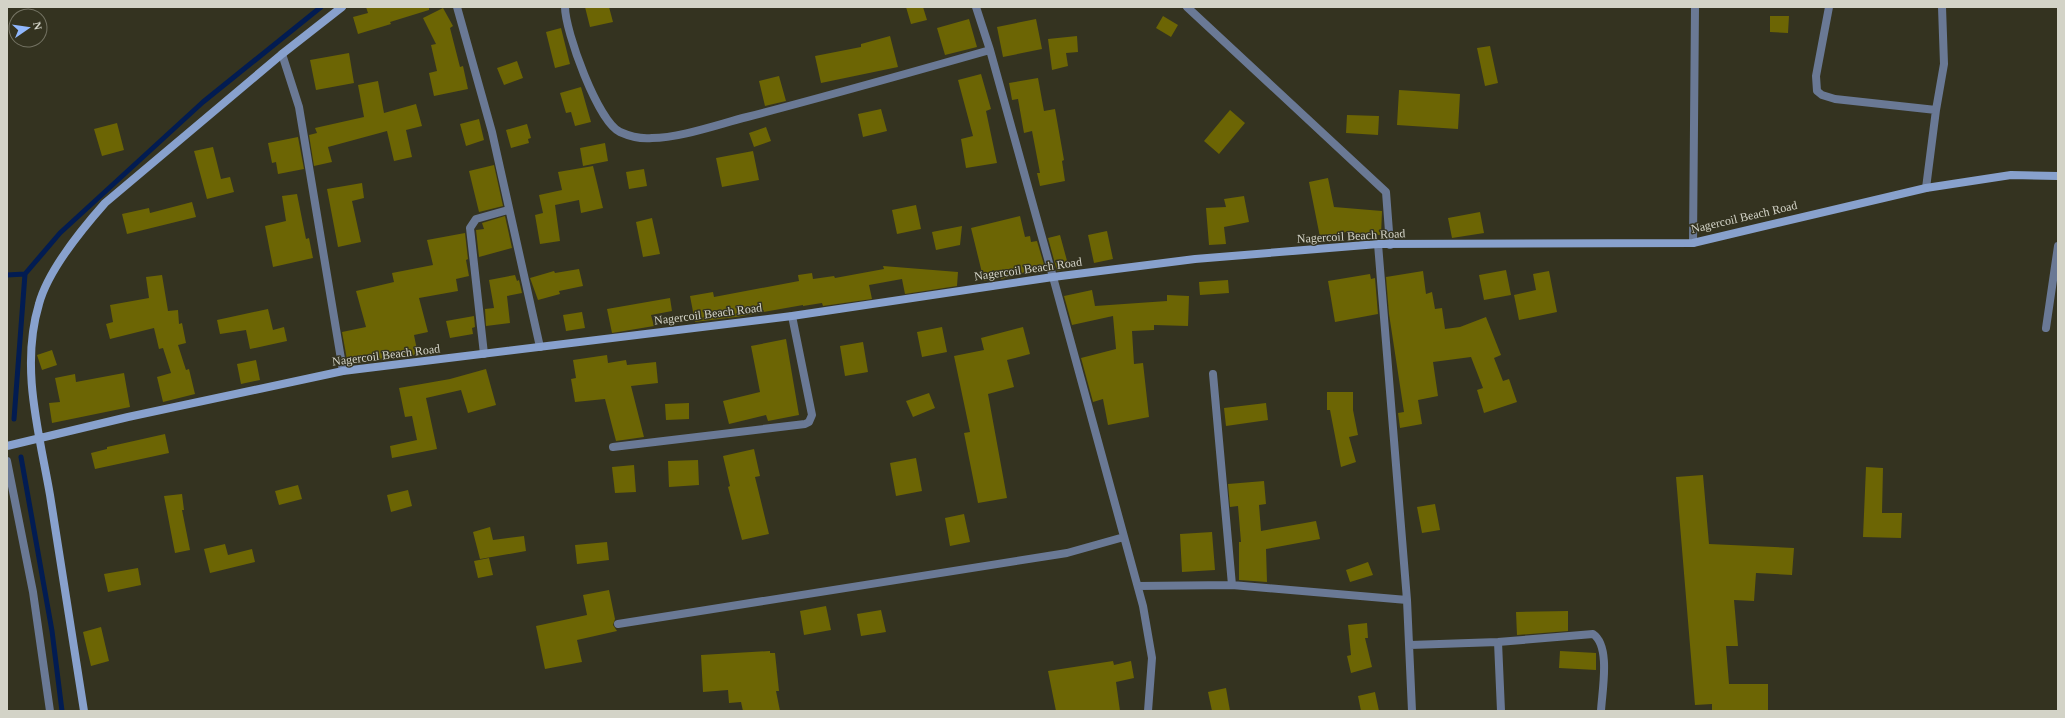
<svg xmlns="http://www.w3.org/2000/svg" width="2065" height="718" viewBox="0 0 2065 718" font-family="Georgia,serif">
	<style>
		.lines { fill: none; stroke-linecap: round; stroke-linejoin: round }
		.stream { stroke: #021c52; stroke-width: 5 }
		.building { fill: #6c6504 }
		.street { stroke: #6a7995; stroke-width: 8 }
		.secondary { stroke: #88a1cd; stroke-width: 8 }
		.labels { text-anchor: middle; stroke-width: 3; stroke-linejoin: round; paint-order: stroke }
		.street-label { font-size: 12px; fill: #d3d3c7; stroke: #343320 }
	</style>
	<rect width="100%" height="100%" fill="#343320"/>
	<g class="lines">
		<!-- stream -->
		<path class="stream" d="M 7,275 L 25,274
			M 14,419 L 25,274 L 60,233 L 203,102 L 321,7
			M 21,457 L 52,631 L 62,711"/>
	</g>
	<!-- building -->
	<path class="building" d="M 366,7 L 429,7 L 429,10 L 390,22 L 391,24 L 358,34 L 353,17 L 368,13 Z
		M 585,7 L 609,7 L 613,22 L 590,27 Z
		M 906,7 L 923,7 L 927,20 L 911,24 Z
		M 443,8 L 453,26 L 450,28 L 460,67 L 463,66 L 468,89 L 434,96 L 429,73 L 437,71 L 431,45 L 436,44 L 423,18 Z
		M 1163,16 L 1178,25 L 1171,37 L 1156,28 Z
		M 1770,16 L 1789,16 L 1788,33 L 1770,32 Z
		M 969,19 L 977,47 L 945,55 L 937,28 Z
		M 1036,19 L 1042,49 L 1003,57 L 997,27 Z
		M 561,28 L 570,64 L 555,68 L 546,32 Z
		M 890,36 L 898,67 L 821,83 L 815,56 L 861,47 L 861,44 Z
		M 1077,36 L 1078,52 L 1066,53 L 1068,66 L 1052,70 L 1048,39 Z
		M 1490,46 L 1498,83 L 1485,86 L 1477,48 Z
		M 349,53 L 354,83 L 316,90 L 310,60 Z
		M 517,61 L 523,78 L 504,85 L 497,68 Z
		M 981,74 L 991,109 L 986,111 L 997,163 L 966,168 L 961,139 L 973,136 L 958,80 Z
		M 779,76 L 786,101 L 765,106 L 759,81 Z
		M 1038,78 L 1044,111 L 1055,109 L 1064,160 L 1062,161 L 1065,181 L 1040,186 L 1037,173 L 1040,173 L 1032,131 L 1024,133 L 1018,99 L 1012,100 L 1009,83 Z
		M 378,81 L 384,113 L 416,104 L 422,126 L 406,130 L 412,157 L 394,161 L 387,131 L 328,147 L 332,162 L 314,166 L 309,135 L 317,133 L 315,128 L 364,117 L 358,85 Z
		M 581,87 L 591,122 L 575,126 L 571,112 L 566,113 L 560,93 Z
		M 1399,90 L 1460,94 L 1458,129 L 1397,125 Z
		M 881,109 L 887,131 L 863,137 L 858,114 Z
		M 1230,110 L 1245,123 L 1219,154 L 1204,141 Z
		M 1347,115 L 1379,116 L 1378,135 L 1346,133 Z
		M 479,119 L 484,140 L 466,146 L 460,124 Z
		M 117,123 L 124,150 L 102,156 L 94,129 Z
		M 527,124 L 531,138 L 528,139 L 529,143 L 511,148 L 506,130 Z
		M 766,127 L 771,141 L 754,147 L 749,133 Z
		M 298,137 L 304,169 L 278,174 L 276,162 L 272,163 L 268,143 Z
		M 605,143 L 608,161 L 583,166 L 580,148 Z
		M 213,147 L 221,179 L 230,177 L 234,192 L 207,199 L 194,151 Z
		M 753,151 L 759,180 L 722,187 L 716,158 Z
		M 494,165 L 503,206 L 479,212 L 469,171 Z
		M 593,166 L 603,208 L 581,213 L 579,200 L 555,205 L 560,241 L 540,244 L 535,215 L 543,213 L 539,195 L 562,190 L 558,172 Z
		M 644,169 L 647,186 L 629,189 L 626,172 Z
		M 1328,178 L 1334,207 L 1382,211 L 1381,235 L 1346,232 L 1320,237 L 1309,182 Z
		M 362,183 L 364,198 L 352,201 L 361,242 L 338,247 L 327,189 Z
		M 297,194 L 306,239 L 309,238 L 313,258 L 273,267 L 265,226 L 286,221 L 282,196 Z
		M 1244,196 L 1249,222 L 1224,227 L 1226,244 L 1209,245 L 1206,208 L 1226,207 L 1224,199 Z
		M 192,202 L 196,217 L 127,234 L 122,214 L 149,208 L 150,213 Z
		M 916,205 L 921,229 L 897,234 L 892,210 Z
		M 1480,212 L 1484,233 L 1452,238 L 1448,218 Z
		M 505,216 L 512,248 L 479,257 L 476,230 L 484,229 L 482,223 Z
		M 1020,216 L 1025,237 L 1030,236 L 1031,242 L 1037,241 L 1045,268 L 1001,279 L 1001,276 L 984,281 L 971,228 Z
		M 652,218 L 660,254 L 643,257 L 636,222 Z
		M 962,226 L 960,245 L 936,250 L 932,232 Z
		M 1107,231 L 1113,259 L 1094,263 L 1088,235 Z
		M 465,233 L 468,259 L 466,260 L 469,276 L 456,279 L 458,291 L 419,298 L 428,332 L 414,335 L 418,355 L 348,365 L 342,332 L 366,327 L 356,291 L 394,282 L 392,273 L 433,265 L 427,240 Z
		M 1060,235 L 1069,268 L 1057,271 L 1048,238 Z
		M 883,266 L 958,272 L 957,286 L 905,294 L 902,279 L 869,285 L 872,299 L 823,306 L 822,303 L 803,306 L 803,305 L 736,317 L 695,322 L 690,296 L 713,292 L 714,297 L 799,281 L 798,275 L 812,273 L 813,279 L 834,276 L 835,278 L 884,269 Z
		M 579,269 L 583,286 L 559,291 L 560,294 L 538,300 L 530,278 L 554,271 L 555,273 Z
		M 1506,270 L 1511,295 L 1484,300 L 1479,275 Z
		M 1423,271 L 1426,294 L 1432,292 L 1435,309 L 1442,308 L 1445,329 L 1460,327 L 1486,317 L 1501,355 L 1494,358 L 1503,381 L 1509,379 L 1517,402 L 1484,413 L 1477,390 L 1483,388 L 1471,357 L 1433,362 L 1438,396 L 1418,400 L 1422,424 L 1400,428 L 1398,413 L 1404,412 L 1389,314 L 1386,277 Z
		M 1549,271 L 1557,312 L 1519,320 L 1514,295 L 1536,290 L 1533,274 Z
		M 1370,274 L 1371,279 L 1375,278 L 1378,314 L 1335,322 L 1328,281 Z
		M 162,275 L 168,311 L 178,310 L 179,324 L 182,323 L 186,343 L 178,345 L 186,370 L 189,369 L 195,394 L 163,402 L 157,377 L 171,373 L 163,348 L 159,349 L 154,328 L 110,339 L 106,324 L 113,322 L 110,305 L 149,298 L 146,277 Z
		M 515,275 L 517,281 L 519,280 L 522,293 L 507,296 L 510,323 L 486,326 L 485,309 L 494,308 L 489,280 Z
		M 1228,280 L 1229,293 L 1200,295 L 1199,282 Z
		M 1092,290 L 1095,306 L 1167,301 L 1167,295 L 1189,296 L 1188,326 L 1154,325 L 1154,330 L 1132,331 L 1134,364 L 1143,363 L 1149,417 L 1108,425 L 1103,399 L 1093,402 L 1081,358 L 1116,349 L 1113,316 L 1072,325 L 1064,296 Z
		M 670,298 L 672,311 L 651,315 L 654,326 L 612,333 L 607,309 Z
		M 268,309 L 273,330 L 284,327 L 287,341 L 250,349 L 246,330 L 220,334 L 217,320 Z
		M 582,312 L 585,328 L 566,331 L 563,315 Z
		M 474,316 L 475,327 L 472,328 L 473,334 L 450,338 L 446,321 Z
		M 942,327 L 947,352 L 922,357 L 917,332 Z
		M 1023,327 L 1030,354 L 1007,360 L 1014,387 L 988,394 L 1007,498 L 978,503 L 964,433 L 970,432 L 954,356 L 984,350 L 981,338 Z
		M 786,339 L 799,415 L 768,421 L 766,415 L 729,424 L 723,401 L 760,392 L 751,346 Z
		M 863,342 L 868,372 L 845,376 L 840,346 Z
		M 52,350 L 57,365 L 42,370 L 37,355 Z
		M 607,355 L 608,363 L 626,360 L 627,365 L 656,362 L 658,383 L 631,386 L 644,437 L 616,441 L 605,399 L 575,402 L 571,379 L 576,378 L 573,360 Z
		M 256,360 L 260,380 L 241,384 L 237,364 Z
		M 486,369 L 496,405 L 468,413 L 461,390 L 426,398 L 437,449 L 392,458 L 390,446 L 417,440 L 412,416 L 405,417 L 399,388 L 450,379 Z
		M 124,373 L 130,407 L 52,423 L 49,403 L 60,402 L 55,378 L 75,374 L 76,382 Z
		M 1327,392 L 1353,392 L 1353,410 L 1358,435 L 1349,437 L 1356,462 L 1341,467 L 1330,410 L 1327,410 Z
		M 929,393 L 935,408 L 913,417 L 906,401 Z
		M 689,403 L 689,419 L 666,420 L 665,404 Z
		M 1266,403 L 1268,420 L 1226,426 L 1224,408 Z
		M 165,434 L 169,453 L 95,469 L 91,453 L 107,449 L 107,447 Z
		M 754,449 L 760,476 L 755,477 L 769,534 L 742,540 L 728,487 L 730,486 L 723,456 Z
		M 916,458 L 922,491 L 896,496 L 890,463 Z
		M 698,460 L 699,485 L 669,487 L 668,461 Z
		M 634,465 L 636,492 L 615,493 L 612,467 Z
		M 1866,467 L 1883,468 L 1882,513 L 1902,513 L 1901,538 L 1863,537 Z
		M 1703,475 L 1709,544 L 1794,548 L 1792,575 L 1756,573 L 1754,601 L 1734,600 L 1738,646 L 1726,646 L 1729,684 L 1768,684 L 1768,711 L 1712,711 L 1712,704 L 1695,705 L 1676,477 Z
		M 1264,481 L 1266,504 L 1259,505 L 1261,531 L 1316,521 L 1320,539 L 1266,549 L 1267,582 L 1239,580 L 1239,542 L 1241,542 L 1238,506 L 1230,507 L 1228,484 Z
		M 298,485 L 302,499 L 279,505 L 275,491 Z
		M 408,490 L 412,506 L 391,512 L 387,495 Z
		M 182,494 L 184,510 L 182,510 L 190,550 L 175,553 L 164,496 Z
		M 1435,504 L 1440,530 L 1422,533 L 1417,507 Z
		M 964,514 L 970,542 L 950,546 L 945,518 Z
		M 490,527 L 493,540 L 524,536 L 526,551 L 480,559 L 473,532 Z
		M 1212,532 L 1215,570 L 1182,572 L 1180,534 Z
		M 607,542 L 609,560 L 577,564 L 575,545 Z
		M 225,544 L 228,555 L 252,549 L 255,562 L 210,573 L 204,549 Z
		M 489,558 L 493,575 L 478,578 L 474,561 Z
		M 1368,562 L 1373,575 L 1350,582 L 1346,570 Z
		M 138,568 L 141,585 L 108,592 L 104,574 Z
		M 609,590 L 615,619 L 613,625 L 617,631 L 577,640 L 582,662 L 545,669 L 536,626 L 587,615 L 583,595 Z
		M 826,606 L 831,630 L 804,635 L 800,611 Z
		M 881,610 L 886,632 L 861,636 L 857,614 Z
		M 1568,611 L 1568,631 L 1517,635 L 1516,612 Z
		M 1367,623 L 1368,638 L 1365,638 L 1372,667 L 1351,673 L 1347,656 L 1351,655 L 1348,625 Z
		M 101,627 L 109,661 L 91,666 L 83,632 Z
		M 770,651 L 770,653 L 775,653 L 779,691 L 776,691 L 780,711 L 743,711 L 741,702 L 729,703 L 728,690 L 703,692 L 701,655 Z
		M 1560,651 L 1596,653 L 1596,670 L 1559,668 Z
		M 1113,661 L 1114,665 L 1131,661 L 1134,678 L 1116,682 L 1120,711 L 1056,711 L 1048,671 Z
		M 1226,688 L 1230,711 L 1212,711 L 1208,692 Z
		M 1375,692 L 1379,711 L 1361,711 L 1358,696 Z"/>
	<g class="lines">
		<!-- street -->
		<path class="street" d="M 457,7 L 492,132 L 540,347
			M 565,7 C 565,31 598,122 620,132 C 629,136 642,139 652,138 C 680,138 719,124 747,117 C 828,96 909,73 990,50
			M 976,7 L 990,50 L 1053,277 L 1143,606 L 1152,658 L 1148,711
			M 1187,7 L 1386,192 L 1390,245
			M 1829,7 L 1816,76 L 1817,91 L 1822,95 L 1835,99 L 1936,110 L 1926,188
			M 282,54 L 299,107 L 343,371
			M 1936,110 L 1944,64 L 1942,7
			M 1693,243 L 1695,7
			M 1378,244 L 1407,600 L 1412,711
			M 2046,328 L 2058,246
			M 484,354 L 470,228 L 476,219 L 508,210
			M 613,447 L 805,424 L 809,422 L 812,415 L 792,316
			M 7,461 L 33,592 L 50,711
			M 1232,585 L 1407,600
			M 1138,586 L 1232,585 L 1213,374
			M 618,624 L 1067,553 L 1124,537
			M 1498,642 L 1501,711
			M 1410,645 L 1498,642 L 1593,634 C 1611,646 1602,691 1601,711"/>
		<!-- secondary -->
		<path class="secondary" d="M 7,446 L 128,417 L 343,371 L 792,316 L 1053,277 L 1195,259 L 1378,244 L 1693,243 L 1926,188 L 2011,175 L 2058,176
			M 84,711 C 73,639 62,567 50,495 C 39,432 20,367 39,304 C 48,270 82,229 105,203 L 282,54 L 342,7"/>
	</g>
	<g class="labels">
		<!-- street labels -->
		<g class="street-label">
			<text transform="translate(1744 217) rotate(-13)" y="4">Nagercoil Beach Road</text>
			<text transform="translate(1351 236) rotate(-3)" y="4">Nagercoil Beach Road</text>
			<text transform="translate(1028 269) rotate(-8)" y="4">Nagercoil Beach Road</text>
			<text transform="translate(708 314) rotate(-7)" y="4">Nagercoil Beach Road</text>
			<text transform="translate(386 355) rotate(-7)" y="4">Nagercoil Beach Road</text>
		</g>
	</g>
	<!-- border -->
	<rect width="2065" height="718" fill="none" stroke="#d3d3c7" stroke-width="16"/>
	<!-- north arrow -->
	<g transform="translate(28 28) rotate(77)"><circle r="19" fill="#343320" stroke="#747363"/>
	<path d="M0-3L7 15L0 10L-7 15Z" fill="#91b8fd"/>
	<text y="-6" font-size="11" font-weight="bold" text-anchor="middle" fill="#d3d3c7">N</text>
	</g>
</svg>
